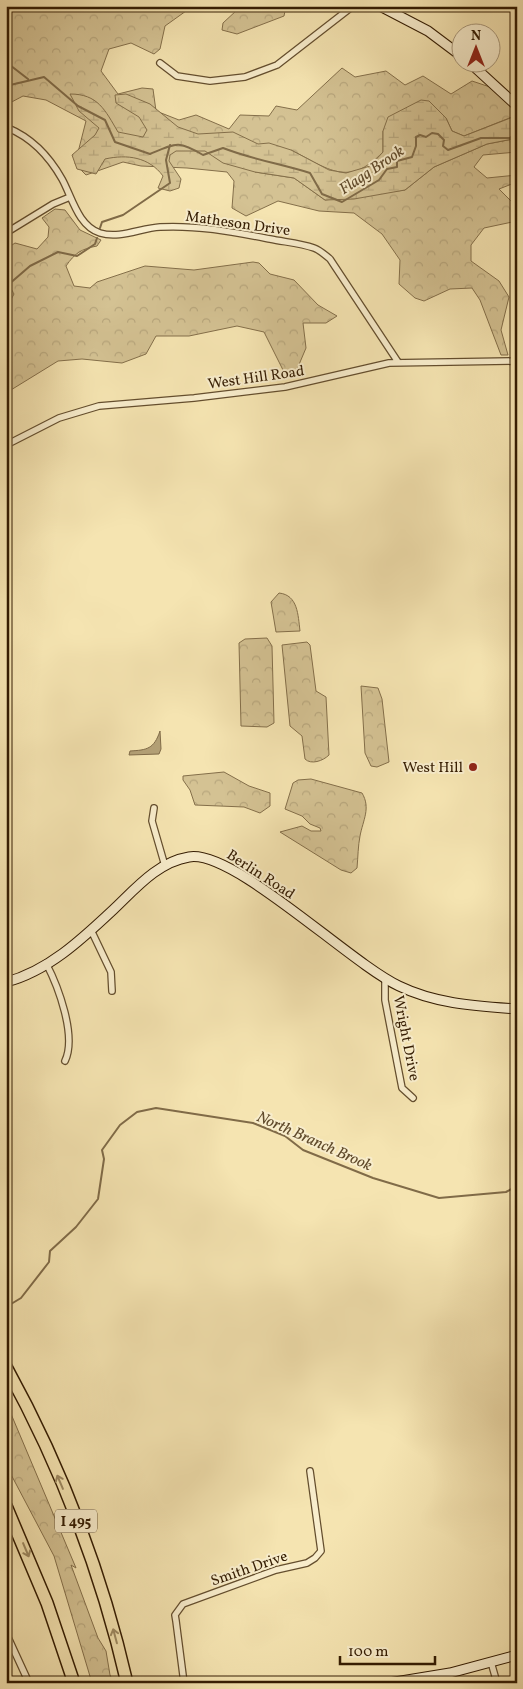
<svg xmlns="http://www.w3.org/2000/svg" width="523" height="1689" viewBox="0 0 523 1689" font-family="Vollkorn,serif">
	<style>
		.forest { fill: url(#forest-crowns); stroke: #846f4a }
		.wetland { fill: url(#wetland-marsh); stroke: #846f4a }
		.water { fill: #b3a076; stroke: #806b48 }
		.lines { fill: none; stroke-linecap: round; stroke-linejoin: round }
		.stream { stroke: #806b48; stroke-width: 2 }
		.street-casing { stroke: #644e2e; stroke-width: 8 }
		.secondary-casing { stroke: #341c02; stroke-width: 11 }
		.highway-casing { stroke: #341c02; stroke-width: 14 }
		.street { stroke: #f8edcc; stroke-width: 5.5 }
		.secondary { stroke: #f8edcc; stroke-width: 9 }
		.highway { stroke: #f5e4b1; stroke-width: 11 }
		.oneway { stroke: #9e8a62 }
		.poi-dot { fill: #8f2418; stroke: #f8edcc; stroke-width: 2 }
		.labels { text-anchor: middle; stroke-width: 4; stroke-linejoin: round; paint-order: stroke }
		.shield { fill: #f8edcc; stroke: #6f5b3f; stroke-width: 1 }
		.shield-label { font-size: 14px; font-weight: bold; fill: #341c02 }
		.street-label { font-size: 15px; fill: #341c02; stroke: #f8edcc }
		.poi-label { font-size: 15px; fill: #341c02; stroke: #f8edcc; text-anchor: end }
		.water-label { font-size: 16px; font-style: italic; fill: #604a2b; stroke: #f8edcc }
	</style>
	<defs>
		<pattern id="forest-crowns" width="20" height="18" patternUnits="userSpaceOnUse" patternTransform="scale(1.25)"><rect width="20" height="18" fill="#d4c293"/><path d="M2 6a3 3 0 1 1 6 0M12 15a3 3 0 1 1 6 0" fill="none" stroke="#b7a67d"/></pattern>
		<pattern id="wetland-marsh" width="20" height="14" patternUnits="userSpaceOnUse" patternTransform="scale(1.25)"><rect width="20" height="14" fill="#d4c293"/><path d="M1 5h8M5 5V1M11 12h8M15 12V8" fill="none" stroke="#b7a67d"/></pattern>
	</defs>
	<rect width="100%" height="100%" fill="#f5e4b1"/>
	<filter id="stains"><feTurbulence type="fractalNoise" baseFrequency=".004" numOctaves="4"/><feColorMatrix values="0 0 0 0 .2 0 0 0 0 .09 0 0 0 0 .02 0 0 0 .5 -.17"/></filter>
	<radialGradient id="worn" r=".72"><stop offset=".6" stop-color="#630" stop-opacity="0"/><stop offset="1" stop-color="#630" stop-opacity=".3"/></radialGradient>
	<!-- forest -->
	<path class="forest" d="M 6,6 L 193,6 L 165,26 L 160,49 L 154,54 L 131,43 L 109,49 L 101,71 L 118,94 L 142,88 L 153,89 L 156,111 L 179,120 L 196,115 L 229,129 L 240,115 L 269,116 L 276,106 L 297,110 L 342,68 L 355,77 L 386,71 L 405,85 L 423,76 L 451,94 L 472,81 L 490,87 L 517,112 L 517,118 L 512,117 L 464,136 L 452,131 L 446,118 L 383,131 L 383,152 C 348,188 329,169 291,150 L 255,172 L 294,178 L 325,200 L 405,190 L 434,167 L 487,144 L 513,139 L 517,136 L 517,152 L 483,155 L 474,167 L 487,178 L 517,175 L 517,182 L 499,189 L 517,207 L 517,221 L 484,228 L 471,245 L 471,261 L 499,281 L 509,297 L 501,330 L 508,355 L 501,355 L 480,300 L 472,288 L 450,289 L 424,301 L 415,298 L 399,284 L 400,260 L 382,234 L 354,213 L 319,211 L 278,201 L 246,216 L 232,208 L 234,181 L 227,172 L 187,168 L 141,166 L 123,162 L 86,175 L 75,164 L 86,121 L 46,100 L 23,96 L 6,105 Z
		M 234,6 L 286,6 L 284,16 L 237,34 L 222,30 L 223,23 L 237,10 Z
		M 55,209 L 65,210 L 80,230 L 101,240 L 97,246 C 81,249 75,253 66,266 L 74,286 L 90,288 L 97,282 L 145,266 L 194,270 L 253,262 L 259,263 L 270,274 L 294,280 L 318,305 L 337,316 L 326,323 L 303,323 L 306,348 L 295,374 L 285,374 L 264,332 L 237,326 L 189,336 L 156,336 L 146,354 L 122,363 L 82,359 L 58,361 L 6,393 L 6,293 L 13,292 L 6,281 L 6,249 L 15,243 L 37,249 L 48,237 L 49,227 L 42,218 Z
		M 279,593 C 298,595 298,615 300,631 L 276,632 L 271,602 Z
		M 267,638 L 272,646 L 274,723 L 267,727 L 241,726 L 239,643 L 245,639 Z
		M 307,642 L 310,645 L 316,691 L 326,697 L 329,755 C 323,761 311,765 305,759 L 302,736 L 290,726 L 282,645 Z
		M 361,686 L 378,688 L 382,699 L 389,762 L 377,767 L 371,766 L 365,753 Z
		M 224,772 L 249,786 L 270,793 L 270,806 L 260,813 L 244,807 L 195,805 L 190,790 L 183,780 L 183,776 Z
		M 311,779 L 362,793 C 371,808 363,820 360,836 C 358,846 358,857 357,868 L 351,873 L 341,870 L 280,832 L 302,826 L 311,831 L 321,831 L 320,828 L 310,824 L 302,816 L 285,809 L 293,783 L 298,780 Z
		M 6,1402 L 76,1568 L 71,1565 L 98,1638 L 106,1651 L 110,1675 L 114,1683 L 92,1683 L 54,1556 L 6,1465 Z"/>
	<!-- wetland -->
	<path class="wetland" d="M 70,94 C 98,94 105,110 118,132 L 143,137 L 147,130 L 139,117 L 116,103 L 115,95 L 126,94 L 150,104 L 178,127 L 198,134 L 233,132 L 258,144 L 269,143 L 291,150 L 329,170 L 346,173 L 370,166 L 383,152 L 383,131 L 388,117 L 421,100 L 429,101 L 446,118 L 452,131 L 464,136 L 513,117 L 517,118 L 517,136 L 513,139 L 487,144 L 434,167 L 405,190 L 354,199 L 325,200 L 294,178 L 255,172 L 223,163 L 205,151 L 176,151 L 170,155 L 169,161 L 181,179 L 179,188 L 170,191 L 158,188 L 163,176 C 149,157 127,154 105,159 L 96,174 L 77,169 L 72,155 L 95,135 L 99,128 L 79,111 Z
		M 6,281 L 14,294 L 6,309 Z"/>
	<!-- water -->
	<path class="water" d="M 160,731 L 161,749 L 159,754 L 129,755 L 130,751 C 147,750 154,749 160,731 Z"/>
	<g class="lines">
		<!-- stream -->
		<path class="stream" d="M 6,18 L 17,6
			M 6,62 L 28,79
			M 6,86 L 44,77 L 78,106 L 105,120 L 115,142 L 150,154 C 176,143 178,140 203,155 L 223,148 C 251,159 281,164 310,173 L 322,194 L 342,202 L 379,180 L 387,169 L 397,167 L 397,161 L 412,157 L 416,146 L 416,137 L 420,135 L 426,137 L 432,133 L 438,134 L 444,140 L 443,146 L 448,150 L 481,138 L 510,138 L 517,132
			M 100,228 L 102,222 L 123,215 L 170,183 L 166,160 L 170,145
			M 8,285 L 30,266 L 58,252 L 77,256 L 95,244 L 97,238
			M 6,1307 L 21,1298 L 49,1262 L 50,1251 L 76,1227 L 98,1199 L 104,1159 L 102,1150 L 120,1125 L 137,1112 L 156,1108 L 253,1123 L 285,1136 L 303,1150 L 373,1178 L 439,1198 L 506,1192 L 517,1186"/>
		<!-- street casing -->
		<g class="street-casing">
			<path id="street" d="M 160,63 L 177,76 L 210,81 L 245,77 L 277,65 L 353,6
				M 8,128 C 32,138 49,156 62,179 C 72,197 78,226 100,233 C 120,239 141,228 160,227 C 198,225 233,232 270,239 C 284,242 300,243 314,248 C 320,250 325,255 330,259 L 398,362
				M 9,231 L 53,204 L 70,197
				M 6,445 L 59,418 L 99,406 L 194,398 L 285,387 L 389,363 L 517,361
				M 154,808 L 152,821 L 165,866
				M 91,930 L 111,972 L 112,991
				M 46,963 C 58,986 77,1036 65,1061
				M 385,978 L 385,1000 L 402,1088 L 413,1098
				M 6,1633 L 29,1683
				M 491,1662 L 497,1683
				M 184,1683 L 176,1621 L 175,1615 L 183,1604 L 276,1570 L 307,1563 L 315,1558 L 321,1551 L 310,1471"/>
		</g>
		<!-- secondary casing -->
		<g class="secondary-casing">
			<path id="secondary" d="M 380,6 L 428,31 L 460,55
				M 469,62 L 517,106
				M 6,982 C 49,971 84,937 115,908 C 136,888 158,862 189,857 C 233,849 350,963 399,986 C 436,1004 476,1006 517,1009
				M 389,1683 L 450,1673 L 517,1655"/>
		</g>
		<!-- highway casing -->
		<g class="highway-casing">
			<path id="highway" d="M 6,1367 C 60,1465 102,1574 127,1683
				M 6,1506 L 47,1603 L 74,1683"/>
		</g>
		<!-- street -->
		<use href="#street" class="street"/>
		<!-- secondary -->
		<use href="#secondary" class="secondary"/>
		<!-- highway -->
		<use href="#highway" class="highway"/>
	</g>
	<!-- one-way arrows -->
	<defs><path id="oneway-shaft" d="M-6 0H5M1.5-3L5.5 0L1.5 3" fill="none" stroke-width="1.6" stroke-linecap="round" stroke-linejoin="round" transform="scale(1.25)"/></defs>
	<g class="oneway">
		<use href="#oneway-shaft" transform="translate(60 1482) rotate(-113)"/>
		<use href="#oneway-shaft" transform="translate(26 1550) rotate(67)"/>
		<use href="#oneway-shaft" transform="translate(115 1636) rotate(-105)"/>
	</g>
	<!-- markers -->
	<circle class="poi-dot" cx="473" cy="767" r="5"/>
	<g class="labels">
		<!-- shield labels -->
		<rect class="shield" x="55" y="1509.5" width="42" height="23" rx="4"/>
		<g class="shield-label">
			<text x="76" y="1526">I 495</text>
		</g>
		<!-- street labels -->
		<g class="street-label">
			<text transform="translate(238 223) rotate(8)" y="5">Matheson Drive</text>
			<text transform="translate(256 377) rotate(-8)" y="5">West Hill Road</text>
			<text transform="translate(261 874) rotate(33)" y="5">Berlin Road</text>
			<text transform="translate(407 1038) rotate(79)" y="5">Wright Drive</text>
			<text transform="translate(249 1568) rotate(-19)" y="5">Smith Drive</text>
		</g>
		<!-- poi labels -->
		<g class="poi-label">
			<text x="463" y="772">West Hill</text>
		</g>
		<!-- water labels -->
		<g class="water-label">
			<text transform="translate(371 169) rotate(-34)" y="6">Flagg Brook</text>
			<text transform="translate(315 1140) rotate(24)" y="6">North Branch Brook</text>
		</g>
	</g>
	<!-- margin -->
	<rect width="523" height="1689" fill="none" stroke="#f5e4b1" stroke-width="25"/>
	<rect x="8" y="8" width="508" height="1674" fill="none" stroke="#341c02" stroke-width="2.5"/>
	<rect x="12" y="12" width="498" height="1664" fill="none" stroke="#341c02"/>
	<!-- north arrow -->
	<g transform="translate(476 48)"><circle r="24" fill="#f8edcc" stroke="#aa997b"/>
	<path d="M0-4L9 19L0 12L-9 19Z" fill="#8f2418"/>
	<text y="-8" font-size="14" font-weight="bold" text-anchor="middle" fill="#341c02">N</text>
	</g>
	<!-- scale -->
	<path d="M340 1656v8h95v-8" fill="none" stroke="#341c02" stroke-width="2.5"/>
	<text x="348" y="1656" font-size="15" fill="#341c02" stroke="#f8edcc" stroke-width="4" paint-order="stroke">100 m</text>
	<rect width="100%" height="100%" filter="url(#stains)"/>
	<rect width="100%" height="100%" fill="url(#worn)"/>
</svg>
